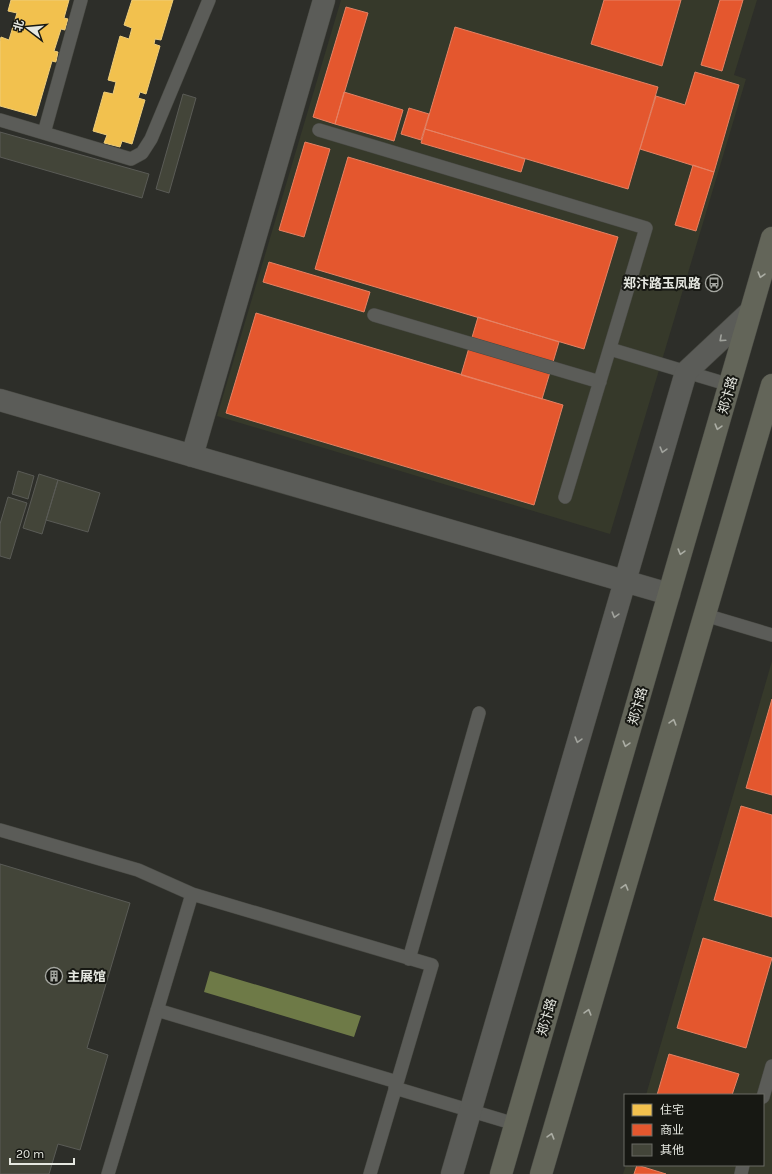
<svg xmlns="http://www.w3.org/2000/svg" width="772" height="1174" viewBox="0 0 772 1174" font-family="Karla,'Noto Sans SC',sans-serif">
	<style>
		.built { fill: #36392a }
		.water { fill: #6e7a47 }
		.homes { fill: #f2c14e; stroke: #eecd7a }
		.shops { fill: #e4572e; stroke: #e58264 }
		.building { fill: #434539; stroke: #5a5b56 }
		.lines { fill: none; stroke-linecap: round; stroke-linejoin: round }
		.service-casing { stroke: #484943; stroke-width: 14 }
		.minor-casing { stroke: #484943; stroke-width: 23 }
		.primary-casing { stroke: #484943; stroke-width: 23 }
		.service { stroke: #5b5c58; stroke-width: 13 }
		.minor { stroke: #5b5c58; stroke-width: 22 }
		.primary { stroke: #636559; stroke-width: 22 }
		.oneway { stroke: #abada4 }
		.oneway2 { stroke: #a0a29c }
		.labels { text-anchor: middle; stroke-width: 4; stroke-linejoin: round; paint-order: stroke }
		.poi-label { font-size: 13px; font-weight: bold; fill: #e6e8e1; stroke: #171813; text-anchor: end }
		.street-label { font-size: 13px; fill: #e6e8e1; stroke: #171813 }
	</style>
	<rect width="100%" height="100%" fill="#2d2e29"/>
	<!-- built -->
	<path class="built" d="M 341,0 L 757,0 L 734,75 L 746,79 L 610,534 L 217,416 Z
		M 772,661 L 772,1174 L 623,1174 L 626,1165 L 763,1165 L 763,1095 L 646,1095 Z"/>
	<!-- water -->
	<path class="water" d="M 210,971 L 361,1016 L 354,1037 L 204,992 Z"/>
	<!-- homes -->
	<path class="homes" d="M 11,0 L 69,0 L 64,18 L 68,19 L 65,30 L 61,29 L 54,51 L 58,52 L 56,62 L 52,61 L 36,116 L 0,106 L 0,41 L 1,37 L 9,40 L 17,13 L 8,11 Z
		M 132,0 L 173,0 L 161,40 L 155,39 L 154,44 L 160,46 L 146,94 L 140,92 L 138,98 L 145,100 L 132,144 L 122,141 L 120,147 L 104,143 L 107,135 L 93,131 L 104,92 L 113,94 L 116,82 L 108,80 L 120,36 L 129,39 L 132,28 L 124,25 Z"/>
	<!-- shops -->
	<path class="shops" d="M 604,0 L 681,0 L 662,66 L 591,44 Z
		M 720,0 L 743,0 L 722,71 L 701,65 Z
		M 346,7 L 368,13 L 335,124 L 313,117 Z
		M 455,27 L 658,87 L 628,189 L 425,129 Z
		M 695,72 L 739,85 L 714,172 L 640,149 L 656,96 L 685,105 Z
		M 344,92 L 403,110 L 394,141 L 335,124 Z
		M 409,108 L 429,114 L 421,140 L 401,134 Z
		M 425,129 L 525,159 L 521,172 L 421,143 Z
		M 305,142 L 330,149 L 304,237 L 279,230 Z
		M 348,157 L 618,237 L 584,349 L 315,269 Z
		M 693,165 L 714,172 L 696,231 L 675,225 Z
		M 269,262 L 370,292 L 364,312 L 263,282 Z
		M 256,313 L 563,405 L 534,505 L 226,413 Z
		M 478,317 L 559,342 L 542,399 L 461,375 Z
		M 772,699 L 772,795 L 746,788 Z
		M 741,806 L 772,815 L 772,917 L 714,900 Z
		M 703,938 L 772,958 L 746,1048 L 677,1028 Z
		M 669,1054 L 739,1074 L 732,1095 L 657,1095 Z
		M 637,1165 L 666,1174 L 634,1174 Z"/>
	<!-- building -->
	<path class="building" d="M 183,94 L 196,98 L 169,193 L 156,189 Z
		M 0,132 L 149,174 L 142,198 L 0,157 Z
		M 18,471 L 34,476 L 28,499 L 12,494 Z
		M 39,474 L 58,480 L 42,534 L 23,528 Z
		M 58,480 L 100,493 L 88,532 L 46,520 Z
		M 8,497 L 27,503 L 10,559 L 0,556 L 0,524 Z
		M 0,864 L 130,903 L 87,1048 L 108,1055 L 80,1150 L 58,1144 L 49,1174 L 0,1174 Z"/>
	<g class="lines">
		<!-- service casing -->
		<g class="service-casing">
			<path id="service" d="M 0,120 L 131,159 L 142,153 L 151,139 L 209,0
				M 319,130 L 646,228 L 565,497
				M 44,133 L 81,0
				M 374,315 L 600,382
				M 610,349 L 730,385
				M 705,615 L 772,635
				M 0,830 L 138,870 L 192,894
				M 409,959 L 479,713
				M 157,1010 L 397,1082
				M 395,1088 L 515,1124
				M 763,1097 L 772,1066
				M 108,1174 L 192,894 L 432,965 L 370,1174
				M 741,1174 L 743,1165"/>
		</g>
		<!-- minor casing -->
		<g class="minor-casing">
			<path id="minor" d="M 0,400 L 669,594
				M 192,456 L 324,0
				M 452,1174 L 686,372 L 750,312"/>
		</g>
		<!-- primary casing -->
		<g class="primary-casing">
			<path id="primary" d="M 501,1174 L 772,238
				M 541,1174 L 772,385"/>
		</g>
		<!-- service -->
		<use href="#service" class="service"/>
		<!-- minor -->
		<use href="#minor" class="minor"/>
		<!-- primary -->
		<use href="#primary" class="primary"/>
	</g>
	<!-- one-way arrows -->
	<defs><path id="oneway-chevron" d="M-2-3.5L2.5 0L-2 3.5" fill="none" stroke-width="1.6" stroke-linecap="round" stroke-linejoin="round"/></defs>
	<g class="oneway">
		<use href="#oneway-chevron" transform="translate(761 275) rotate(106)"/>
		<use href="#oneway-chevron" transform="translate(718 427) rotate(106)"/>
		<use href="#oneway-chevron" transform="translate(681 552) rotate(106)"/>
		<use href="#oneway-chevron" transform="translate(673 722) rotate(-74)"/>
		<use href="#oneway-chevron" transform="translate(626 744) rotate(106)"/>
		<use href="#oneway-chevron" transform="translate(625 887) rotate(-74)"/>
		<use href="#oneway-chevron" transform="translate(588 1012) rotate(-74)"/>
		<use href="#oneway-chevron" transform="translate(551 1136) rotate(-74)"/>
	</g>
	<g class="oneway2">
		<use href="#oneway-chevron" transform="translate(722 339) rotate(138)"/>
		<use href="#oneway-chevron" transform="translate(663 450) rotate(106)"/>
		<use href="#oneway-chevron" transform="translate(615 615) rotate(106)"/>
		<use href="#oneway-chevron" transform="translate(578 740) rotate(106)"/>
	</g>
	<!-- icons -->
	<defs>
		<g id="bus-ring" transform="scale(0.9)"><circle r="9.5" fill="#171813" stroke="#a5a7a1" stroke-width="1.5"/><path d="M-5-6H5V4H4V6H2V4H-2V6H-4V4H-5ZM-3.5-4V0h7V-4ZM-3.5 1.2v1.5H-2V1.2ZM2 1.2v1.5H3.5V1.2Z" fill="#a5a7a1"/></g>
		<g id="building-ring" transform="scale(0.9)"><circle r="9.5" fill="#171813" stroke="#a5a7a1" stroke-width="1.5"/><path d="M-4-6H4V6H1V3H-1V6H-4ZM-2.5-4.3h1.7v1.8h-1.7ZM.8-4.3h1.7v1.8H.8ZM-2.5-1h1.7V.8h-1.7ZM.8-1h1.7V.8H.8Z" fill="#a5a7a1"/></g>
	</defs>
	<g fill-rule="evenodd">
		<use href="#bus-ring" x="714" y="283"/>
		<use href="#building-ring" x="54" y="976"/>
	</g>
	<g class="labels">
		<!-- poi labels -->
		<g class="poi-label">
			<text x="701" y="288">郑汴路玉凤路</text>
			<text x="67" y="981" text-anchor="start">主展馆</text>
		</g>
		<!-- street labels -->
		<g class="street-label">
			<text transform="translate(727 395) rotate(-74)" y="5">郑汴路</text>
			<text transform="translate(637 706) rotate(-74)" y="5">郑汴路</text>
			<text transform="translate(546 1017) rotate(-74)" y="5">郑汴路</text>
		</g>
	</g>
	<!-- legend -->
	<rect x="624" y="1094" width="140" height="72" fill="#171813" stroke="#6a6b65"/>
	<rect x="632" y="1104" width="20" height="12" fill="#f2c14e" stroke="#6a6b65"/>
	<text x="660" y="1114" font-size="12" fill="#e6e8e1">住宅</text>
	<rect x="632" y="1124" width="20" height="12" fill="#e4572e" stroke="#6a6b65"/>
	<text x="660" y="1134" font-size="12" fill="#e6e8e1">商业</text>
	<rect x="632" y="1144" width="20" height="12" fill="#434539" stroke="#6a6b65"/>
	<text x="660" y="1154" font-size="12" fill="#e6e8e1">其他</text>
	<!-- north arrow -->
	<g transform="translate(28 28) rotate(286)" stroke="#171813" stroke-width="3" paint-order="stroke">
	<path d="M0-3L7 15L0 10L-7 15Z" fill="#e6e8e1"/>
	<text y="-6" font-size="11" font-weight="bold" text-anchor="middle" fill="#e6e8e1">北</text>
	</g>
	<!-- scale -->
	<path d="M10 1158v6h64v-6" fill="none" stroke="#e6e8e1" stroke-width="2"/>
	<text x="16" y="1158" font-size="12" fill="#e6e8e1" stroke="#171813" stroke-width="3" paint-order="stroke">20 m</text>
</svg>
